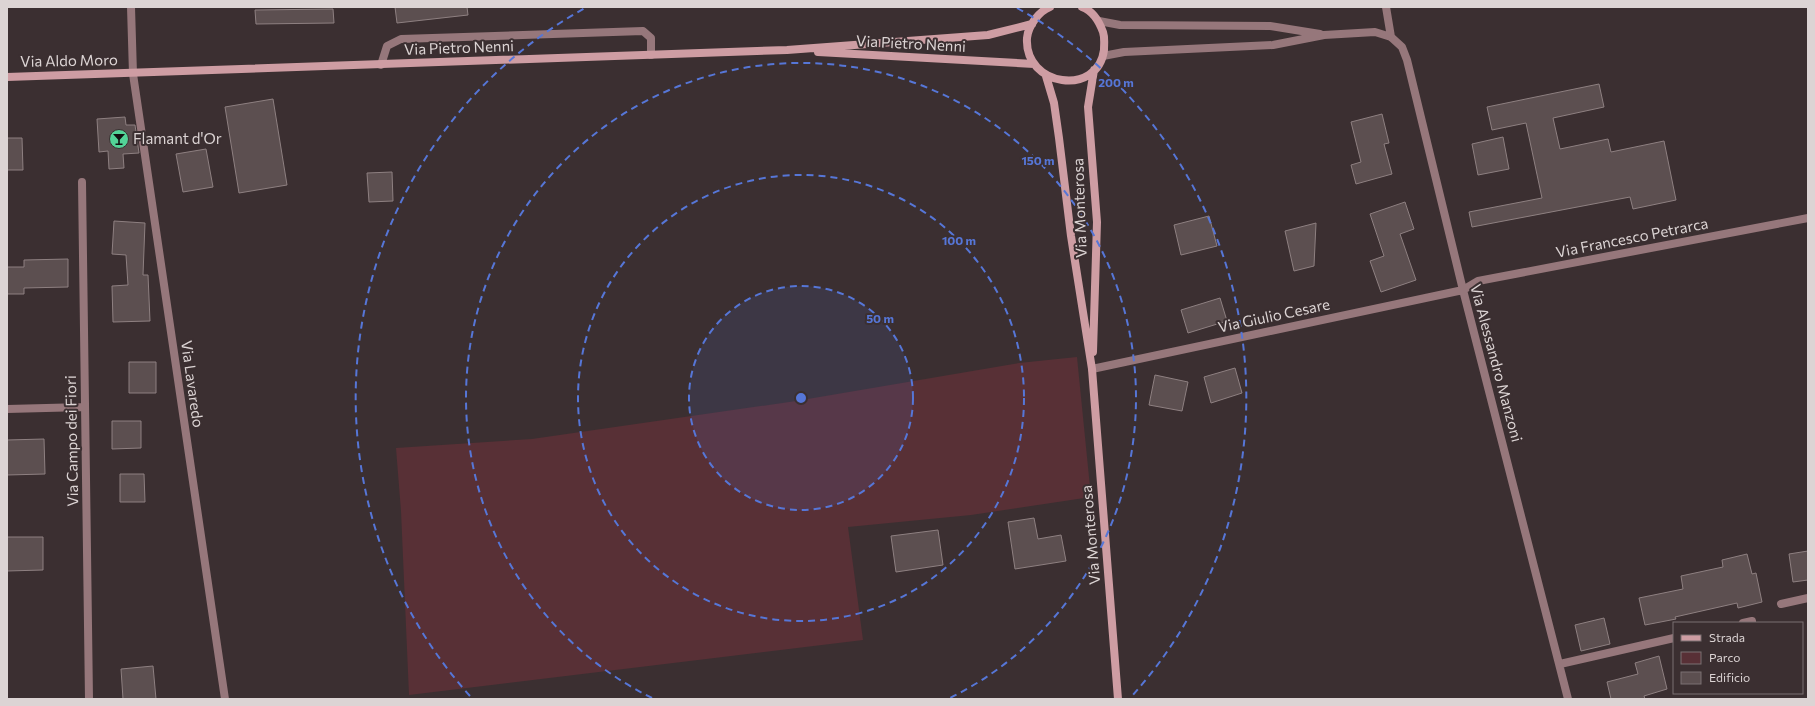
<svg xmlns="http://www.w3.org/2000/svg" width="1815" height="706" viewBox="0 0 1815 706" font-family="Commissioner,sans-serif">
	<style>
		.green { fill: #583036 }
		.building { fill: #5c4f50; stroke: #8e8081 }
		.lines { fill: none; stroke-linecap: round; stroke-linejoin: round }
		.service { stroke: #96777b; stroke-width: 8 }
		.minor { stroke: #96777b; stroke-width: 8 }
		.secondary { stroke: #ce9da3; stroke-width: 8 }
		.ring { fill: none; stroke: #5676d7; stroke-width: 2; stroke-dasharray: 7 5 }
		.labels { text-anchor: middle; stroke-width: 4; stroke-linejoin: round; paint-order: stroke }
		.street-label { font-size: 15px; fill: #dcd4d4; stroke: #3b2f31 }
		.poi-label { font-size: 15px; fill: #dcd4d4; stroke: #3b2f31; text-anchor: start }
		.centre { fill: #5676d7; stroke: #3b2f31; stroke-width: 2 }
		.ring-label { font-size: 12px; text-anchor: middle; font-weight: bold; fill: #5676d7; stroke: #3b2f31; stroke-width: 4; stroke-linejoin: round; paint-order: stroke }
	</style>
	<rect width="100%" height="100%" fill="#3b2f31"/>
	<!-- green -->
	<path class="green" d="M 1077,357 L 1091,497 L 971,515 L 848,527 L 863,640 L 409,695 L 401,511 L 396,448 L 532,439 L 796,401 L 1019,363 Z"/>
	<!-- building -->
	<path class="building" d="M 395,7 L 467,7 L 468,15 L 397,23 Z
		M 333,9 L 334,23 L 256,24 L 255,10 Z
		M 1599,84 L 1604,107 L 1553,118 L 1560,149 L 1608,139 L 1611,152 L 1664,141 L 1676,200 L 1633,209 L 1630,197 L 1472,227 L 1469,212 L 1542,198 L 1526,123 L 1492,130 L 1487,107 Z
		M 273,99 L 287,185 L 239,193 L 225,107 Z
		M 1382,114 L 1389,143 L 1384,144 L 1392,174 L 1356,184 L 1351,165 L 1361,162 L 1351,122 Z
		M 125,117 L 126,125 L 135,125 L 139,153 L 123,154 L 124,168 L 109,169 L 108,151 L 99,152 L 97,119 Z
		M 1503,137 L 1509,169 L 1478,175 L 1472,144 Z
		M 7,138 L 22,138 L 23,170 L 7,170 Z
		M 206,149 L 213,187 L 183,192 L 176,154 Z
		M 392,172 L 393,201 L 369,202 L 367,173 Z
		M 1405,202 L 1414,229 L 1400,234 L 1416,280 L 1381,292 L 1370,261 L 1384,256 L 1370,214 Z
		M 1209,216 L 1217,246 L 1181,255 L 1174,225 Z
		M 114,221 L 145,223 L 143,275 L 148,275 L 150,321 L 113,322 L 112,286 L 128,285 L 126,255 L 112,254 Z
		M 1316,223 L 1314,266 L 1294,271 L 1285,231 Z
		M 68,259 L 68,287 L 24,288 L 24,294 L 7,294 L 7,267 L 24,267 L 24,260 Z
		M 1220,298 L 1227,321 L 1188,333 L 1181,310 Z
		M 129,362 L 156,362 L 156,393 L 129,393 Z
		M 1235,368 L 1242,393 L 1211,403 L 1204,377 Z
		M 1155,375 L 1188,382 L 1182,411 L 1149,405 Z
		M 112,421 L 141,421 L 141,448 L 112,449 Z
		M 44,439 L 45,474 L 7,475 L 7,440 Z
		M 120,474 L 144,474 L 145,502 L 120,502 Z
		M 1034,518 L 1038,539 L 1061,535 L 1066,561 L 1015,569 L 1008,522 Z
		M 938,530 L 943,565 L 896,572 L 891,536 Z
		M 7,537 L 43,537 L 43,570 L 7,571 Z
		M 1808,551 L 1808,580 L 1793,582 L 1789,554 Z
		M 1747,554 L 1752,574 L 1756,573 L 1762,602 L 1738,608 L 1737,603 L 1675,617 L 1676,619 L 1645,625 L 1639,598 L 1683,589 L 1681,576 L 1723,567 L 1722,560 Z
		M 1604,618 L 1610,644 L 1581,651 L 1575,625 Z
		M 1659,656 L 1667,689 L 1644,696 L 1645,699 L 1611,699 L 1607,682 L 1638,674 L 1635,663 Z
		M 153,666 L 156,699 L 123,699 L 121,669 Z"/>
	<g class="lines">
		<!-- service -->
		<path class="service" d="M 381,65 L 387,46 L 401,39 L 643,31 L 651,38 L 651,55"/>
		<!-- minor -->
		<path class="minor" d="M 131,7 L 133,74 L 225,699
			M 1386,7 L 1391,37
			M 1099,21 L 1120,25 L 1270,26 L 1320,34
			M 1103,56 L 1124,52 L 1273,45 L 1324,35 L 1375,32 L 1391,37 L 1402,47 L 1407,60 L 1463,290 L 1568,699
			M 82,182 L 89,699
			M 1092,369 L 1463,290 L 1478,281 L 1808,218
			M 7,409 L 85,407
			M 1781,604 L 1808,598
			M 1743,623 L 1752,621
			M 1560,664 L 1674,638"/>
		<!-- secondary -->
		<path class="secondary" d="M 1050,7 C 1039,11 1028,26 1027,38 C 1024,87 1098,97 1104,50 C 1104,43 1105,38 1103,32 C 1099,21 1093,11 1082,7
			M 818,52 L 1034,64
			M 1046,76 L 1054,103 L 1059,138 L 1071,236 L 1092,369 L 1118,699
			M 7,77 L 787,50 L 988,35 L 1032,24
			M 1093,352 L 1097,222 L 1088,107 L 1094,70"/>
	</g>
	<!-- distance rings -->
	<circle cx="801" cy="398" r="112" fill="#5676d7" fill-opacity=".12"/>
	<g class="ring">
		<circle cx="801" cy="398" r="112"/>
		<circle cx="801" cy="398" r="223"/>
		<path d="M652 698A335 335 0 1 1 950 698"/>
		<path d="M470 696A446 446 0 0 1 585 8M1017 8A446 446 0 0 1 1132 696"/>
	</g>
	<!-- icons -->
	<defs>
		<g id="bar-disc" transform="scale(1)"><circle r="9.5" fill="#52d397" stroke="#3b2f31"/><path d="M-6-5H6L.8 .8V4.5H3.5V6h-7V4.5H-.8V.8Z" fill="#111"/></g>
	</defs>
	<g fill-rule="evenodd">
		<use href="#bar-disc" x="119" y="139"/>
	</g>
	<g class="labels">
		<!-- street labels -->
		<g class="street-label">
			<text transform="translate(911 44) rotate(3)" y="5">Via Pietro Nenni</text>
			<text transform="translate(459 48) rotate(-2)" y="5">Via Pietro Nenni</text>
			<text transform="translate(69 61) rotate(-1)" y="5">Via Aldo Moro</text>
			<text transform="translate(1080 208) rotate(-92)" y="5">Via Monterosa</text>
			<text transform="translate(1632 238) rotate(-11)" y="5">Via Francesco Petrarca</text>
			<text transform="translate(1274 316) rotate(-12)" y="5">Via Giulio Cesare</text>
			<text transform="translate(1496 363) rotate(75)" y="5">Via Alessandro Manzoni</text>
			<text transform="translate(192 384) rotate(82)" y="5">Via Lavaredo</text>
			<text transform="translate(72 441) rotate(-91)" y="5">Via Campo dei Fiori</text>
			<text transform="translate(1091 535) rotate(-95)" y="5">Via Monterosa</text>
		</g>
		<!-- poi labels -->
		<g class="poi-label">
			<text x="133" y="144">Flamant d'Or</text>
		</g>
	</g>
	<circle cx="801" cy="398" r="6" class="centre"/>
	<g class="ring-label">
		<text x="1116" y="87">200 m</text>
		<text x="1038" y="165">150 m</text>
		<text x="959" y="245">100 m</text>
		<text x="880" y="323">50 m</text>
	</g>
	<!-- border -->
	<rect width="1815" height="706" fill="none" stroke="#dcd4d4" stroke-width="16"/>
	<!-- legend -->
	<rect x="1673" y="622" width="130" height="72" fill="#3b2f31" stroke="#7b7172"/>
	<rect x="1681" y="635" width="20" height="6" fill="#ce9da3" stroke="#7b7172"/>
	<text x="1709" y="642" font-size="12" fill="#dcd4d4">Strada</text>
	<rect x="1681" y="652" width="20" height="12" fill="#583036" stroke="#7b7172"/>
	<text x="1709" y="662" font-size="12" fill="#dcd4d4">Parco</text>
	<rect x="1681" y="672" width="20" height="12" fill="#5c4f50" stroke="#7b7172"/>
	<text x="1709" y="682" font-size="12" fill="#dcd4d4">Edificio</text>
</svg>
